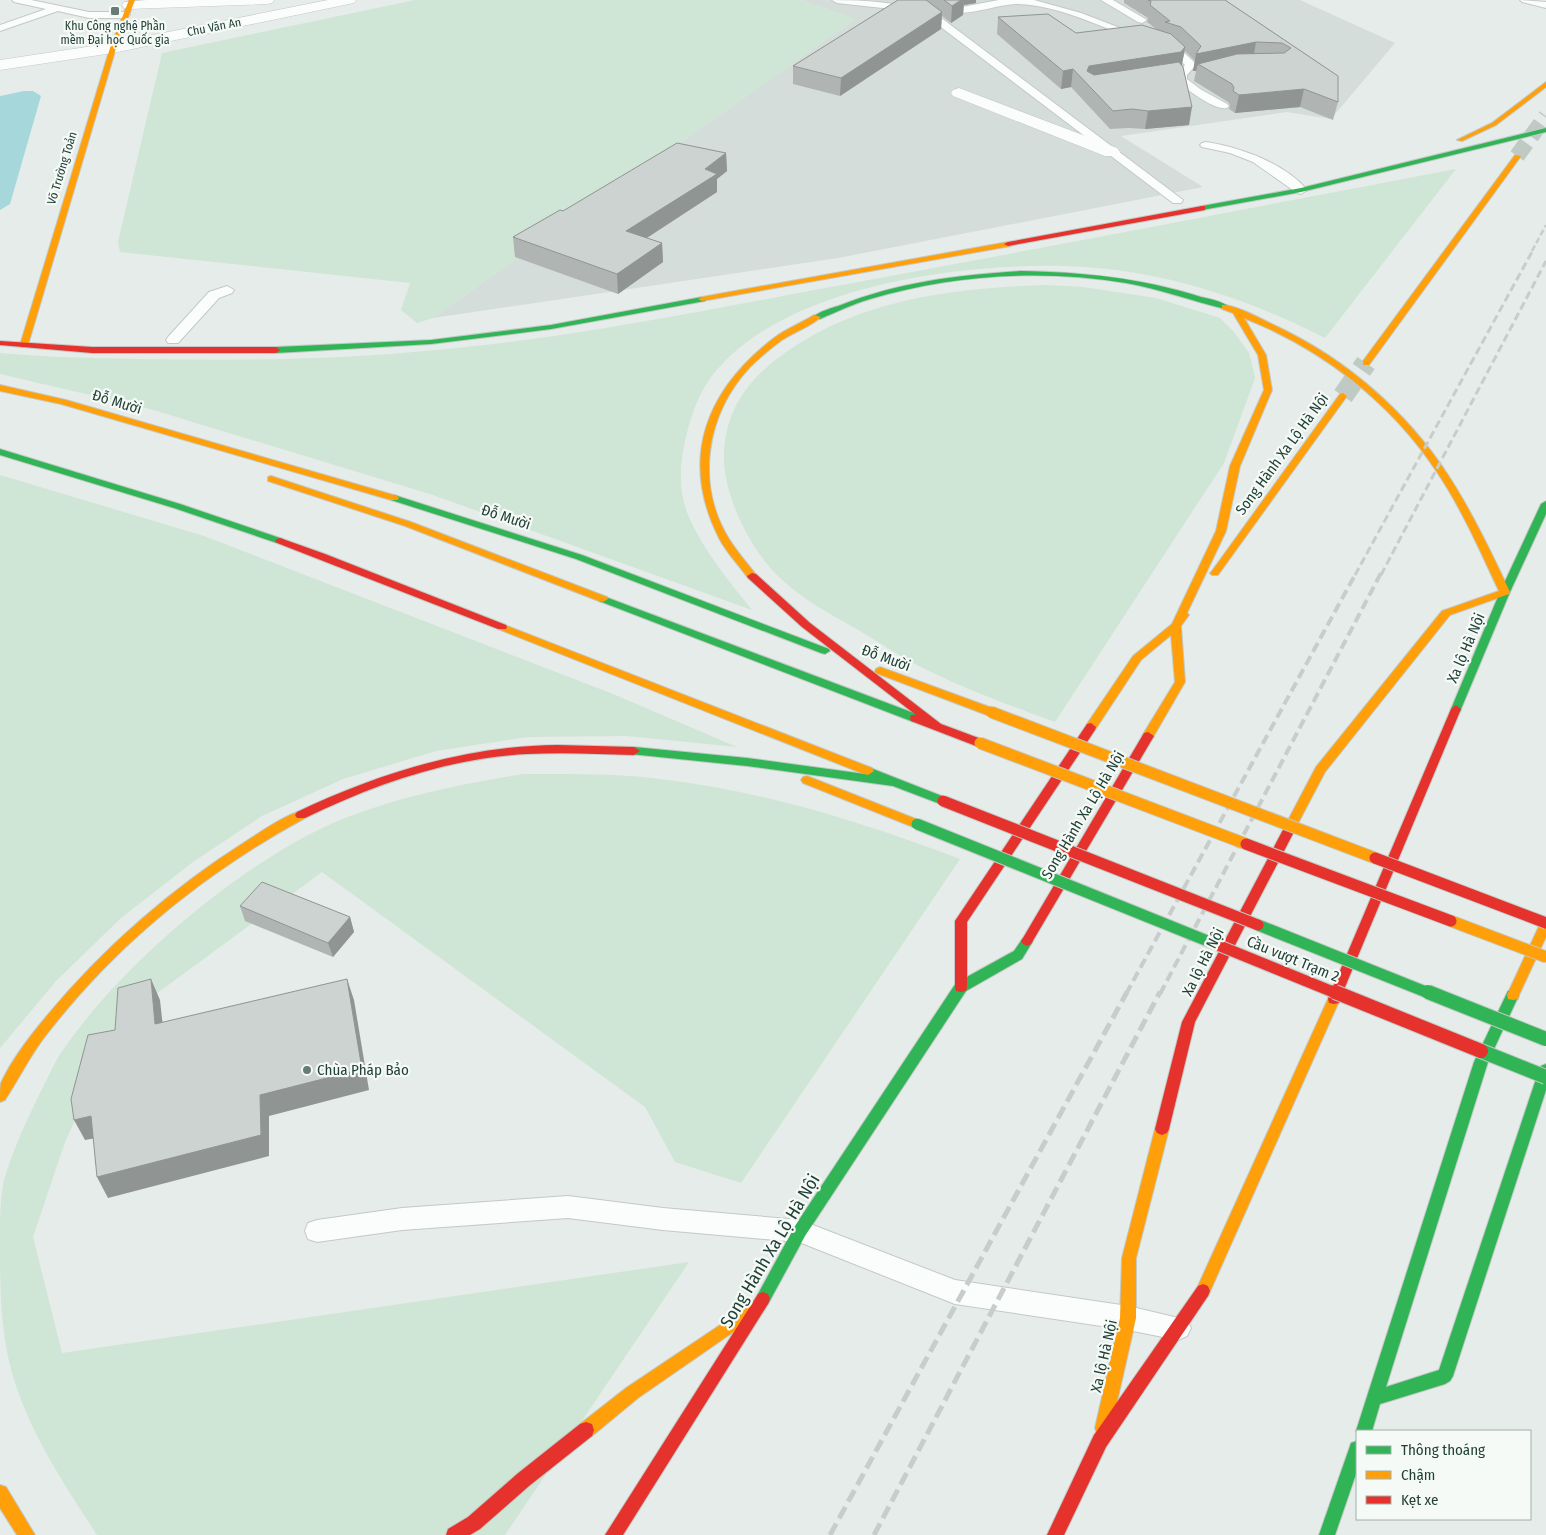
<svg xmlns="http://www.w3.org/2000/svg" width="1546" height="1535" viewBox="0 0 1546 1535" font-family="'Fira Sans Condensed',sans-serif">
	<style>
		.built { fill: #d4ddd9 }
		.green { fill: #cfe5d5 }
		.water { fill: #a6d7da }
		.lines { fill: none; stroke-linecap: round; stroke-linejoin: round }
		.secondary-tunnel-far1 { stroke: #bfcac5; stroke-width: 16; stroke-dasharray: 16 8; stroke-linecap: butt }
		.secondary-tunnel { stroke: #bfcac5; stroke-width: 21; stroke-dasharray: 21 11; stroke-linecap: butt }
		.lane-casing { stroke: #c3c9c6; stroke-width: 2 }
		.street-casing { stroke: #c3c9c6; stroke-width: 1 }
		.fast-casing { stroke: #c2c9c6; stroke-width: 2 }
		.slow-casing { stroke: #c2c9c6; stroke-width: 2 }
		.jam-casing { stroke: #c2c9c6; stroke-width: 2 }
		.lane { fill: #fbfcfc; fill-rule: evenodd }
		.street { fill: #fbfcfc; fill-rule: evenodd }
		.fast { fill: #30b455; fill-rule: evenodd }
		.slow { fill: #ff9f0a; fill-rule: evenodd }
		.jam { fill: #e5322d; fill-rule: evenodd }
		.rail-far3 { stroke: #c7cdca; stroke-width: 2.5; stroke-dasharray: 6 3; stroke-linecap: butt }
		.rail-far2 { stroke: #c7cdca; stroke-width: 3; stroke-dasharray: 8 4; stroke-linecap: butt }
		.rail-far1 { stroke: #c7cdca; stroke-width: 4; stroke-dasharray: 10 5; stroke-linecap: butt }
		.rail { stroke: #c7cdca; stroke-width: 5; stroke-dasharray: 13 6; stroke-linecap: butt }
		.fast-bridge-far1-casing { stroke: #c2cac7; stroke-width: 13; stroke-linecap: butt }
		.fast-bridge-casing { stroke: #c2cac7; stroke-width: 16; stroke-linecap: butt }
		.slow-bridge-casing { stroke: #c2cac7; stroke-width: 13; stroke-linecap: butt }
		.jam-bridge-far1-casing { stroke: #c2cac7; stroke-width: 13; stroke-linecap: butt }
		.jam-bridge-casing { stroke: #c2cac7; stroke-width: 16; stroke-linecap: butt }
		.fast-bridge-far1 { stroke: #30b455; stroke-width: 11 }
		.fast-bridge { stroke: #30b455; stroke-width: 14 }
		.slow-bridge { stroke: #ff9f0a; stroke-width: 11 }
		.jam-bridge-far1 { stroke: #e5322d; stroke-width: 11 }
		.jam-bridge { stroke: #e5322d; stroke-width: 14 }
		.wall { fill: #b0b5b3 }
		.shaded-wall { fill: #909492 }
		.building { fill: #cdd3d0; stroke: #909492 }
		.poi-dot { fill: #677c75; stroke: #f5faf7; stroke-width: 2 }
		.labels { text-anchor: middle; stroke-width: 4.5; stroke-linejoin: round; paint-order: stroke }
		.far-poi-label { font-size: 12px; fill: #224036; stroke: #f5faf7 }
		.far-street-label { font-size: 12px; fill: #224036; stroke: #f5faf7 }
		.street-label { font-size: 15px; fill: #224036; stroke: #f5faf7 }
		.poi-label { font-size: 15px; fill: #224036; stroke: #f5faf7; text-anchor: start }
		.near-street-label { font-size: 18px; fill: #224036; stroke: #f5faf7 }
	</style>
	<rect width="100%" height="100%" fill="#e6ece9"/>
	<!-- built -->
	<path class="built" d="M 801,0 L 1300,0 L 1395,43 L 1331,119 L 1287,112 L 1121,136 L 1203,187 L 838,258 L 433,318 L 855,19 Z"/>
	<!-- green -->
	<path class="green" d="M 415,0 L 801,0 L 855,19 L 433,318 L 417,323 L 401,310 L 410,283 L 120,252 L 118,242 L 162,53 Z
		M 1456,169 L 1325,338 C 1251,300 1168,272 1084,267 C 975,260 774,283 707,383 C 699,395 693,411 689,425 C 681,454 676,485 688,515 C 703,550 728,580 752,610 L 433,495 L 150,409 L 0,374 L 0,353 C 44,357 89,358 133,359 C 234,361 336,360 436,350 C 575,338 715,308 853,283 C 1054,246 1255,207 1456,169 Z
		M 1047,285 L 1083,287 L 1156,298 L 1220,318 L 1234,332 L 1249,353 L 1255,378 L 1224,463 L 1055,722 C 1012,706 970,691 929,671 C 903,659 879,642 855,628 C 828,613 799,597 777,575 C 750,548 726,500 724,461 C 723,419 741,388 773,362 C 850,300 950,288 1047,285 Z
		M 0,475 L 204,536 L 613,694 L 737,747 L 627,736 L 528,737 L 436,751 L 343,779 L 262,816 L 193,862 L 121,918 L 56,981 L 0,1048 Z
		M 523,774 C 568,774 614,773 660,779 C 764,791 862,822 960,859 L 741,1183 L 675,1162 L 645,1107 L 322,872 L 122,1019 L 65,1142 L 33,1237 L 62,1353 L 689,1262 L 505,1535 L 97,1535 C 64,1484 29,1432 12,1373 C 0,1330 0,1284 0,1239 C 0,1220 0,1199 4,1180 C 14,1146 30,1113 46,1081 C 51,1072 55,1061 61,1053 C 119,966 244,860 340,820 C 399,796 461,784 523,774 Z"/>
	<!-- water -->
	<path class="water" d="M 24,91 L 33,91 L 41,96 L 10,204 L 0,210 L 0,96 Z"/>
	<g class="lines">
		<!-- secondary-tunnel-far1 -->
		<path class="secondary-tunnel-far1" d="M 1517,156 L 1546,116"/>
		<!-- secondary-tunnel -->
		<path class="secondary-tunnel" d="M 1343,396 L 1366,363"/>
		<!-- lane casing -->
		<g class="lane-casing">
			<path id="lane" d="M 12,0 L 31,0 L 89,12 L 125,12 L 130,15 L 125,18 L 89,18 L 58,11 L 0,31 L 0,25 L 46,9 L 14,2 Z
				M 832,0 C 866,0 898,3 932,11 L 1183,200 L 1181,203 L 1173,203 L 925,15 L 901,10 L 837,3 Z
				M 945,0 L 956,0 L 951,5 L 962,7 L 999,0 L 1034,0 L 1081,13 L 1141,36 L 1140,38 L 1132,38 C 1096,25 1057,5 1018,4 C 996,3 957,23 939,6 Z
				M 1101,0 L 1113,0 L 1147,20 L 1142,23 L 1138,22 Z
				M 1520,0 L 1546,2 L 1546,8 L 1522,2 Z
				M 1162,42 L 1177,46 L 1195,63 L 1196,65 L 1187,75 L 1187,79 L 1200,89 L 1227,104 L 1229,106 L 1227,108 C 1215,111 1188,90 1178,82 L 1177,74 L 1185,65 L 1169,50 L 1158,47 L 1157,45 Z
				M 1206,142 C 1239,147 1285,163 1307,190 L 1301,194 L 1297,193 L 1253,162 L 1230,153 L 1202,147 L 1200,145 L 1202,143 Z
				M 227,286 L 234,290 L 232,293 L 219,298 L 178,343 L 168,343 L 166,340 L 168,337 L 209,292 Z
				M 568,1196 L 663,1208 L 800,1220 L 955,1280 L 1128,1306 L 1187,1320 L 1191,1328 L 1187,1336 L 1178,1340 L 1128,1330 L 955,1304 L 799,1242 L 663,1230 L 568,1218 L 402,1230 L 317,1242 L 308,1239 L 305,1231 L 308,1223 L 317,1220 L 402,1208 Z"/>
		</g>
		<!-- street casing -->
		<g class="street-casing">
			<path id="street" d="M 147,0 L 274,0 L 272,3 L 267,4 L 129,9 L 124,8 L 122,5 L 124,2 Z
				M 328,0 L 356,0 L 354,3 L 349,4 L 113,53 L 0,70 L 0,60 L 113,43 Z
				M 959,88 L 1117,148 L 1120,152 L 1117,156 L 1105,156 L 953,96 L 951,93 L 953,90 Z"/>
		</g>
		<!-- fast casing -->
		<g class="fast-casing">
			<path id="fast" d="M 1546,128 L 1546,132 L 1301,192 L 1202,210 L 1198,208 L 1202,206 L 1301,188 Z
				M 1020,271 C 1082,272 1142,278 1201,297 C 1210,299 1222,301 1229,307 L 1225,309 C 1192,301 1160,289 1126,283 C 1040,269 952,275 870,299 C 853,304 836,312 820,319 L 813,317 C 820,311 832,308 841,305 C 898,282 958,275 1020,271 Z
				M 702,297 L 706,299 L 705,301 L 551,329 L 431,344 L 276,353 L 272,350 L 276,347 L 431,340 L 551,325 Z
				M 0,449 L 180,504 L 283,539 L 285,541 L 283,543 L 277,543 L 174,508 L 0,455 Z
				M 394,495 L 582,555 L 829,649 L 830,651 L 825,654 L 821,653 L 576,559 L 391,500 L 391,496 Z
				M 1546,501 L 1546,514 L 1510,592 L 1461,709 L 1460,712 L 1452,712 L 1451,709 L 1500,592 L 1541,504 Z
				M 603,596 L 919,715 L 920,718 L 915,722 L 911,721 L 599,601 L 598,599 Z
				M 634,747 L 747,758 L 865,774 L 862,771 L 868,767 L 947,798 L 949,801 L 943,805 L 893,786 L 747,766 L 630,754 L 628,751 Z
				M 1027,936 L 1031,938 L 1033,941 L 1022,959 L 966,991 L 805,1236 L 768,1304 L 763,1306 L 758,1304 L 756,1299 L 758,1294 L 795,1226 L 956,983 L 1014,951 L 1023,938 Z
				M 1513,990 L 1518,991 L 1519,995 L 1488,1062 L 1386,1387 L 1439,1370 L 1539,1070 L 1541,1066 L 1546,1064 L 1546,1090 L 1453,1376 L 1450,1381 L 1445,1384 L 1380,1404 L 1372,1431 L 1357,1431 L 1357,1434 L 1356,1431 L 1474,1062 L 1508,991 Z
				M 1357,1441 L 1357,1471 L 1335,1535 L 1319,1535 L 1349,1449 L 1351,1443 Z"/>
		</g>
		<!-- slow casing -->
		<g class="slow-casing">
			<path id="slow" d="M 129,0 L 135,0 L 116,48 L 28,345 L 24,347 L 21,347 L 20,345 L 110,48 Z
				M 1546,82 L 1546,87 L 1496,125 L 1462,141 L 1457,140 L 1492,123 Z
				M 1515,155 L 1521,156 L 1369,365 L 1363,365 L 1363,361 Z
				M 1008,242 L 1012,244 L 1011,246 L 702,301 L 698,299 L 702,297 Z
				M 1222,305 C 1235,304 1265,321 1278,327 C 1347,360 1406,411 1448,475 C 1472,512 1491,552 1510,592 L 1509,594 L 1450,615 L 1325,772 L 1295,829 L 1287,829 L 1285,826 L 1316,767 L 1442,611 L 1499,591 C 1480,551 1462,509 1437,472 C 1391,402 1322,349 1244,318 L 1266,355 L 1272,390 L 1240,466 L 1226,531 L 1187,613 L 1189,615 L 1181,626 L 1185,682 L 1152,739 L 1144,739 L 1142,736 L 1175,682 L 1171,635 L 1141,660 L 1095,730 L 1087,730 L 1086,727 L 1087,724 L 1133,656 L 1172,624 L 1216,531 L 1230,466 L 1264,390 L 1258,355 L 1233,313 L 1222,309 Z
				M 814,315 L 821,317 C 810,327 794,332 782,340 C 771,348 759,358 750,367 C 706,414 695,484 729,539 C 737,552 748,564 757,576 L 752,579 L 748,578 C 739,565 726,552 719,538 C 679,459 706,390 774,338 C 786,329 801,323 814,315 Z
				M 0,385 L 66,400 L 397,496 L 399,498 L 397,500 L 391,500 L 61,404 L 0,391 Z
				M 1343,393 L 1347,396 L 1218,575 L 1212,575 L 1210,573 L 1212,571 L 1340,394 Z
				M 271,476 L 411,522 L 607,597 L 608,599 L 603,602 L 599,601 L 405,526 L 268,481 L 268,477 Z
				M 502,624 L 872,768 L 874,771 L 868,775 L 864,774 L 498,629 L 497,627 L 498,625 Z
				M 880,667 L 995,709 L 996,712 L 995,715 L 987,715 L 876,673 L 875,671 L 876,669 Z
				M 807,776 L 921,821 L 923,824 L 921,827 L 913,827 L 803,783 L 801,780 L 803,777 Z
				M 301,811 L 305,812 L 307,815 L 305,818 C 204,873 113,947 43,1039 C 29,1058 18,1080 5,1100 L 0,1102 C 0,1096 0,1088 1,1083 C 11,1061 30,1036 46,1017 C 103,948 172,888 248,840 C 264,830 283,816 301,811 Z
				M 1546,919 L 1546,937 L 1519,995 L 1518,999 L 1513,1000 L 1508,999 L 1507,995 L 1540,924 L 1542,921 Z
				M 1334,994 L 1339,995 L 1340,999 L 1208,1296 L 1203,1298 L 1198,1296 L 1196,1291 L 1198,1286 L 1328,999 L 1329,995 Z
				M 1162,1123 L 1167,1125 L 1169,1129 L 1136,1258 L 1136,1318 L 1111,1428 L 1109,1434 L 1103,1436 L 1097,1434 L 1095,1428 L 1120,1318 L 1122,1258 L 1155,1129 L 1157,1125 Z
				M 750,1305 L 755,1307 L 758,1312 L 755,1317 L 638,1398 L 592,1436 L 586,1438 L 580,1436 L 578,1430 L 580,1424 L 626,1388 Z
				M 0,1485 L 6,1487 L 35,1535 L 17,1535 L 0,1508 Z"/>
		</g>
		<!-- jam casing -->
		<g class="jam-casing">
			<path id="jam" d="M 1202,206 L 1205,206 L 1205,210 L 1008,246 L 1004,244 L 1008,242 Z
				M 0,341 L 92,347 L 276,347 L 280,350 L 276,353 L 92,353 L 0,345 Z
				M 280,538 L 325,554 L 506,625 L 507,627 L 506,629 L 498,629 L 277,543 L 275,541 L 277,539 Z
				M 752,573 L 756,574 L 810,623 L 941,724 L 984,740 L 986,743 L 984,746 L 976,746 L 911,721 L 910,718 L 911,715 L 916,715 L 802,627 L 748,578 L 747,576 Z
				M 1456,705 L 1461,709 L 1340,999 L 1339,1003 L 1334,1004 L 1329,1003 L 1328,999 L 1451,709 Z
				M 1091,723 L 1096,727 L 1095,730 L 967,922 L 967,987 L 966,991 L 961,992 L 956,991 L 955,987 L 955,921 L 1087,724 Z
				M 1148,732 L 1154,736 L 1031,944 L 1027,946 L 1023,944 L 1021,941 L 1023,938 L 1144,733 Z
				M 557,745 L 634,747 L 640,751 L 634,755 C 598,754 563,752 527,754 C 449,758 375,784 305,818 L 297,818 L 295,815 L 297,812 C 379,773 465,746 557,745 Z
				M 1291,822 L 1295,823 L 1297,826 L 1195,1022 L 1169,1129 L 1167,1133 L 1162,1135 L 1157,1133 L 1155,1129 L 1182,1022 L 1285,826 L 1287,823 Z
				M 1203,1284 L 1208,1286 L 1210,1291 L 1208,1296 L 1106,1447 L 1064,1535 L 1047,1535 L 1094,1435 L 1198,1286 Z
				M 763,1292 L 768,1294 L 770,1299 L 768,1304 L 623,1535 L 605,1535 L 758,1294 Z
				M 586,1422 L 592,1424 L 594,1430 L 592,1436 L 529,1486 L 480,1529 L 470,1535 L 446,1535 L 448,1529 L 468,1517 L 517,1474 L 580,1424 Z"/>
		</g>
		<!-- lane -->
		<use href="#lane" class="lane"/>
		<!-- street -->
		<use href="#street" class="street"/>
		<!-- fast -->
		<use href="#fast" class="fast"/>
		<!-- slow -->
		<use href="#slow" class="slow"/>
		<!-- jam -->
		<use href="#jam" class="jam"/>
		<!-- rail-far3 -->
		<path class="rail-far3" d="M 1532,251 L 1546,225"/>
		<!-- rail-far2 -->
		<path class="rail-far2" d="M 1355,575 L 1533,250
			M 1381,575 L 1546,261"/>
		<!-- rail-far1 -->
		<path class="rail-far1" d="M 1126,994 L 1356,573
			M 1160,994 L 1381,573"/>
		<!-- rail -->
		<path class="rail" d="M 830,1535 L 1127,992
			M 874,1535 L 1160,992"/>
		<!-- fast-bridge-far1 casing -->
		<g class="fast-bridge-far1-casing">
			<path id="fast-bridge-far1" d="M 917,824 L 1215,944
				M 1258,925 L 1431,994"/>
		</g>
		<!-- fast-bridge casing -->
		<g class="fast-bridge-casing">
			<path id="fast-bridge" d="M 1428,992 L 1546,1039
				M 1481,1051 L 1546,1077"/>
		</g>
		<!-- slow-bridge casing -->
		<g class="slow-bridge-casing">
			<path id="slow-bridge" d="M 991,712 L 1375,858
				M 980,743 L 1246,844
				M 1451,921 L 1546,957"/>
		</g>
		<!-- jam-bridge-far1 casing -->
		<g class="jam-bridge-far1-casing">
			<path id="jam-bridge-far1" d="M 943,801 L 1258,925
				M 1246,844 L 1451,921
				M 1375,858 L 1546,923
				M 1215,944 L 1338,994"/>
		</g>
		<!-- jam-bridge casing -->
		<g class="jam-bridge-casing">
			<path id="jam-bridge" d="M 1335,992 L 1481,1051"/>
		</g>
		<!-- fast-bridge-far1 -->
		<use href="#fast-bridge-far1" class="fast-bridge-far1"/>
		<!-- fast-bridge -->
		<use href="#fast-bridge" class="fast-bridge"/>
		<!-- slow-bridge -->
		<use href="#slow-bridge" class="slow-bridge"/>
		<!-- jam-bridge-far1 -->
		<use href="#jam-bridge-far1" class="jam-bridge-far1"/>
		<!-- jam-bridge -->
		<use href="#jam-bridge" class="jam-bridge"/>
	</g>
	<!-- wall -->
	<path class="wall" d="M 898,0 L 976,0 L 976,3 L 964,5 L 963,15 L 951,23 L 942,16 L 941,29 L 840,96 L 793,84 L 793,66 Z
		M 1124,0 L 1225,0 L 1338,76 L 1338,102 L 1333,120 L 1300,107 L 1235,113 L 1229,109 L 1230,105 L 1228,102 L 1194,81 L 1196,71 L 1193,71 L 1195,61 L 1185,51 L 1181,66 L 1189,125 L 1145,129 L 1129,128 L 1110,129 L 1071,87 L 1061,89 L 997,34 L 998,17 L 1076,33 L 1156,29 L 1147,22 L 1148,18 L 1124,3 Z
		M 726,153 L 727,171 L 717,179 L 717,192 L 647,238 L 662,243 L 663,262 L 618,294 L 515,257 L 513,237 L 563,211 Z
		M 240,906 L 350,917 L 354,932 L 333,957 L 245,921 Z"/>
	<!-- shaded-wall -->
	<path class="shaded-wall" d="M 961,0 L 964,0 L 963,15 L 951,23 L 952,6 Z
		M 964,0 L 976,0 L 976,3 L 964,5 Z
		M 942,12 L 941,29 L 840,96 L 841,78 Z
		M 1256,42 L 1253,60 L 1198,64 L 1196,71 L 1193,71 L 1196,54 Z
		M 1185,47 L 1182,65 L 1178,69 L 1085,81 L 1087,71 L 1089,66 Z
		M 1073,69 L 1071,87 L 1061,89 L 1063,71 Z
		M 1304,89 L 1300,107 L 1235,113 L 1239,95 Z
		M 1192,107 L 1189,125 L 1145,129 L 1148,111 Z
		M 726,153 L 727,171 L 717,179 L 717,192 L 628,250 L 626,231 Z
		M 662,243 L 663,262 L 618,294 L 617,274 Z
		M 350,917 L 354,932 L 333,957 L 328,943 Z
		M 151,979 L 160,1000 L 165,1046 L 155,1024 Z
		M 347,979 L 354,1000 L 369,1090 L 269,1116 L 269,1156 L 108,1198 L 97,1177 L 260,1095 Z
		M 91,1116 L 102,1137 L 85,1140 L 74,1120 Z"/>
	<!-- building -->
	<path class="building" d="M 898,0 L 926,0 L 942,12 L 841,78 L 793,66 Z
		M 944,0 L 961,0 L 952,6 Z
		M 1148,0 L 1225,0 L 1338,76 L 1338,102 L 1304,89 L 1239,95 L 1233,91 L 1234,88 L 1232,84 L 1198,64 L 1237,54 L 1284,53 L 1291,48 L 1282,43 L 1256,42 L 1196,54 L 1201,46 L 1181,27 L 1165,22 L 1170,21 L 1150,5 L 1151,1 Z
		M 1048,14 L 1076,33 L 1142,25 L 1171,34 L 1185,47 L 1181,52 L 1089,66 L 1087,71 L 1094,75 L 1179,62 L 1183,67 L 1192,107 L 1148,111 L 1132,109 L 1113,111 L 1073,69 L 1063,71 L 998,17 Z
		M 677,143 L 726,153 L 705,169 L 717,174 L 626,231 L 662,243 L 617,274 L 513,237 L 560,210 L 563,211 Z
		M 262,882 L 350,917 L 328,943 L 240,906 Z
		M 151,979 L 155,1024 L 347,979 L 362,1069 L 260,1095 L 261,1135 L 97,1177 L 91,1116 L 74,1120 L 71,1099 L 88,1035 L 115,1030 L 118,988 Z"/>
	<!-- markers -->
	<g class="poi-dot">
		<rect x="110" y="6" width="10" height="10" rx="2.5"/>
		<circle cx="307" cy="1070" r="5"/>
	</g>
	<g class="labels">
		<!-- far-poi labels -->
		<g class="far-poi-label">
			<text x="115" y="30">Khu Công nghệ Phần<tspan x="115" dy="14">mềm Đại học Quốc gia</tspan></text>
		</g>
		<!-- far-street labels -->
		<g class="far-street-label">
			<text transform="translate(214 27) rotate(-11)" y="4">Chu Văn An</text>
			<text transform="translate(62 168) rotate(-73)" y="4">Võ Trường Toản</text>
		</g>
		<!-- street labels -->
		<g class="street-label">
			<text transform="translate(117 402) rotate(17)" y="5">Đỗ Mười</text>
			<text transform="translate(1282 454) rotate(-54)" y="5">Song Hành Xa Lộ Hà Nội</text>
			<text transform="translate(506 517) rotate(18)" y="5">Đỗ Mười</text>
			<text transform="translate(1466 648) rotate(-67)" y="5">Xa lộ Hà Nội</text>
			<text transform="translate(886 658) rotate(20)" y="5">Đỗ Mười</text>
			<text transform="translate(1083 815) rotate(-59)" y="5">Song Hành Xa Lộ Hà Nội</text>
			<text transform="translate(1293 959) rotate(22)" y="5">Cầu vượt Trạm 2</text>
			<text transform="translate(1203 962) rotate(-63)" y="5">Xa lộ Hà Nội</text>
			<text transform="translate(1104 1356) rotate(-77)" y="5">Xa lộ Hà Nội</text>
		</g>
		<!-- poi labels -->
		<g class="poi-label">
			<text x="317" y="1075">Chùa Pháp Bảo</text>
		</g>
		<!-- near-street labels -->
		<g class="near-street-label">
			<text transform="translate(770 1251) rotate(-59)" y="6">Song Hành Xa Lộ Hà Nội</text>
		</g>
	</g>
	<!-- legend -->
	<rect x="1356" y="1430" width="175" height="90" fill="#f5faf7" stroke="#a1b0aa"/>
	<rect x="1366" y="1446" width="25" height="8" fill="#30b455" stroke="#a1b0aa"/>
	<text x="1401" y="1455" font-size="15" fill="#224036">Thông thoáng</text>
	<rect x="1366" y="1471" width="25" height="8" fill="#ff9f0a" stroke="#a1b0aa"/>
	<text x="1401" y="1480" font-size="15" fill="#224036">Chậm</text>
	<rect x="1366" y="1496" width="25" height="8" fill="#e5322d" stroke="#a1b0aa"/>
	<text x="1401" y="1505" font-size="15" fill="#224036">Kẹt xe</text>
</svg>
